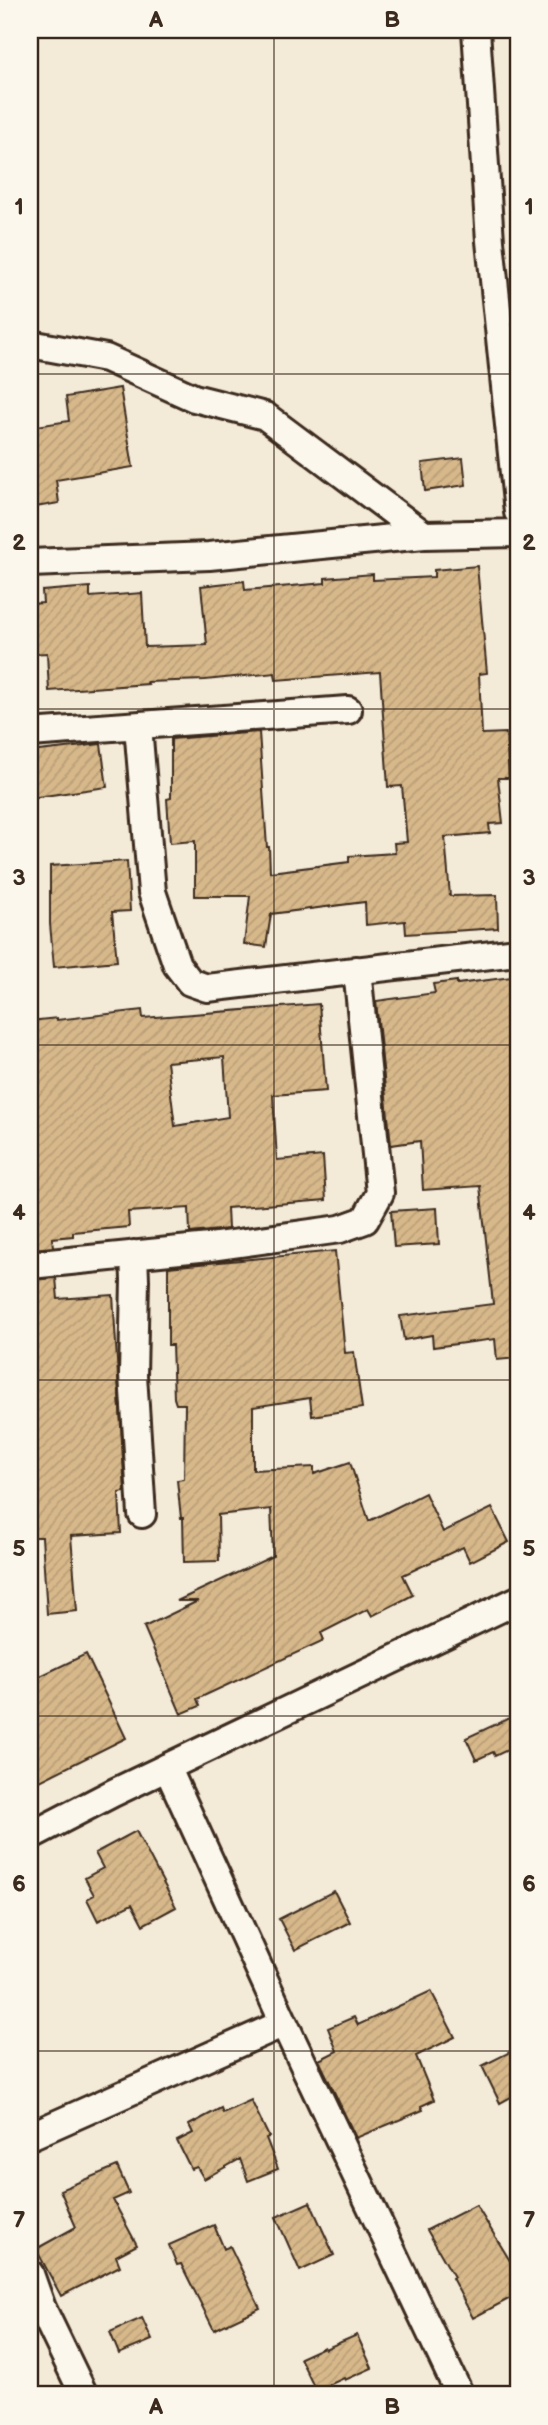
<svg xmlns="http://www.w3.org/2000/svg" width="548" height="2425" viewBox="0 0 548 2425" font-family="'Balsamiq Sans',sans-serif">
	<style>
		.building { fill: url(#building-hatch); stroke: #3b2a1e; stroke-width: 2; fill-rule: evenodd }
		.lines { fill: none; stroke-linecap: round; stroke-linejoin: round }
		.street-casing { stroke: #3b2a1e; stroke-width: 32 }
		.street { stroke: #fbf7ec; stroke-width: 26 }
		.grid { fill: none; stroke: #3b2a1e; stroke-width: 2; stroke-opacity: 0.55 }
		.neatline { fill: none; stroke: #3b2a1e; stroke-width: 2.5 }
		.grid-label { font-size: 23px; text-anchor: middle; font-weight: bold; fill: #3b2a1e }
	</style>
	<defs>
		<pattern id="building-hatch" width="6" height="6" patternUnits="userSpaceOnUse" patternTransform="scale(1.75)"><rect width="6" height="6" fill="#d7b88a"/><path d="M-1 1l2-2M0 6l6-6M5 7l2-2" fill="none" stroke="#b99e77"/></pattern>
	</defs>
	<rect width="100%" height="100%" fill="#f4ead8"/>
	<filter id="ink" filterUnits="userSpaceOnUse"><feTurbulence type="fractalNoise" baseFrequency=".0143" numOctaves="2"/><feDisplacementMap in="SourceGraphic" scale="14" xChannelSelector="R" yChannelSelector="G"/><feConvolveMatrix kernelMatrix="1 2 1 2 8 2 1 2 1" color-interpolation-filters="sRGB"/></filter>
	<g filter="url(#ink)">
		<!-- building -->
		<path class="building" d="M 120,388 L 133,467 L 56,480 L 59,503 L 30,508 L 30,427 L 69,421 L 66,397 Z
			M 463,458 L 466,485 L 425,491 L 422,463 Z
			M 477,566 L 487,673 L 479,674 L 482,734 L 506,733 L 509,778 L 498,778 L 503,823 L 489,824 L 490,833 L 445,837 L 450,896 L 497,895 L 498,928 L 406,934 L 405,921 L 366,925 L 365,902 L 271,914 L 266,947 L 244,944 L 250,896 L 195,896 L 195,841 L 170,843 L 167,799 L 171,798 L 171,739 L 259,732 L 267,847 L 269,847 L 270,872 L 349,862 L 349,856 L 395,853 L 394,843 L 407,842 L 402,786 L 388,787 L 380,672 L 276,680 L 275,673 L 205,680 L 147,682 L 148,684 L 49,691 L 47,653 L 30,654 L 30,604 L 43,603 L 42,591 L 90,587 L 90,597 L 142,593 L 145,647 L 207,645 L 201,586 L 244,581 L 245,590 L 325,583 L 325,578 L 373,574 L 373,580 L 434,577 L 434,570 Z
			M 101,744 L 107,787 L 30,798 L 30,752 Z
			M 127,861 L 130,911 L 112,912 L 117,961 L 54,967 L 50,924 L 50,866 Z
			M 511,977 L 518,1040 L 518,1358 L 497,1360 L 495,1339 L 433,1347 L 432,1335 L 404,1340 L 400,1316 L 493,1304 L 480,1186 L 423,1190 L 420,1141 L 391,1145 L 376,1001 L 435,993 L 433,984 L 457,981 L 457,984 Z
			M 319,1004 L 326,1091 L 273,1095 L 277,1160 L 323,1156 L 326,1200 L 227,1208 L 228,1229 L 190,1233 L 189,1208 L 128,1212 L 129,1227 L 73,1232 L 73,1236 L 52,1238 L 53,1247 L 32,1249 L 30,1218 L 30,1021 L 57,1018 L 57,1020 L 142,1010 L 143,1018 ZM 224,1057 L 228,1117 L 175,1126 L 167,1062 Z
			M 437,1208 L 439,1244 L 394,1247 L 391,1211 Z
			M 335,1251 L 345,1353 L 354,1352 L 362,1408 L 312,1416 L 310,1398 L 253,1407 L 253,1470 L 314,1467 L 314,1474 L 350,1462 L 369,1521 L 425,1493 L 443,1532 L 492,1508 L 509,1542 L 470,1562 L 463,1547 L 403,1575 L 413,1595 L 372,1616 L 368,1609 L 321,1633 L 324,1640 L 197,1699 L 200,1706 L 181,1714 L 144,1627 L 198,1601 L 177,1601 L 273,1556 L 271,1509 L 218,1515 L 219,1561 L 184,1562 L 183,1518 L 181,1518 L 177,1480 L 184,1479 L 185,1404 L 176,1404 L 174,1398 L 172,1345 L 168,1345 L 168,1267 Z
			M 56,1278 L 58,1299 L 113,1295 L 125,1492 L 119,1493 L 121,1533 L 71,1536 L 77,1611 L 47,1614 L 42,1537 L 30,1537 L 30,1280 Z
			M 86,1654 L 126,1738 L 30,1786 L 30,1681 Z
			M 518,1714 L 518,1745 L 495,1756 L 493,1752 L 476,1760 L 466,1738 Z
			M 136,1831 L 176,1907 L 143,1925 L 132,1904 L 98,1921 L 87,1899 L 94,1895 L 85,1878 L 103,1868 L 95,1853 Z
			M 334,1891 L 350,1922 L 295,1950 L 279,1919 Z
			M 431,1991 L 455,2037 L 416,2056 L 434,2100 L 421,2106 L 423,2110 L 356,2138 L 319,2060 L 337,2051 L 328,2028 L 354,2017 L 358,2025 Z
			M 518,2048 L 518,2093 L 500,2103 L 482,2066 Z
			M 251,2100 L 269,2137 L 266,2138 L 278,2169 L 248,2181 L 240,2159 L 204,2179 L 197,2167 L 191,2169 L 177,2141 L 193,2133 L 189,2125 L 221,2108 L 223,2113 Z
			M 117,2166 L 129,2193 L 113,2200 L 137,2245 L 116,2256 L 120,2266 L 61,2296 L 36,2249 L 76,2227 L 60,2190 Z
			M 310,2202 L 334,2255 L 300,2271 L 276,2217 Z
			M 476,2205 L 518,2274 L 518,2294 L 473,2318 L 452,2278 L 454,2277 L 427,2230 Z
			M 214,2225 L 224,2249 L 230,2246 L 260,2308 L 214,2330 L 181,2264 L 177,2265 L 169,2245 Z
			M 142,2318 L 152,2340 L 119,2354 L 110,2332 Z
			M 357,2335 L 372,2368 L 345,2380 L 344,2378 L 316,2391 L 300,2358 L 324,2347 L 325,2349 Z"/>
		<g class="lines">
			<!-- street casing -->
			<g class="street-casing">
				<path id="street" d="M 476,30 L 490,241 L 518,512
					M 30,344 L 106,358 L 194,398 L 265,416 L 424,535
					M 30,563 L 209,556 L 424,535 L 518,533
					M 138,726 L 152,892 L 177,965 L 190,982 L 207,988 L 518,952
					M 30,733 L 348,710
					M 134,1254 L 135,1280 L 133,1375 L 142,1514
					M 30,1265 L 210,1247 L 340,1229 L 365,1220 L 380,1193 L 357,970
					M 167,1767 L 284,2023 L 460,2395
					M 30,1836 L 113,1793 L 518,1600
					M 30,2136 L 284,2023
					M 30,2274 L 42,2308 L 84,2395"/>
			</g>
			<!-- street -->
			<use href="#street" class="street"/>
		</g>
	</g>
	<!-- grid -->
	<path class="grid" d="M 274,30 L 274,2395M 30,374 L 518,374M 30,709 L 518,709M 30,1045 L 518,1045M 30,1380 L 518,1380M 30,1716 L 518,1716M 30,2051 L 518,2051"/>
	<!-- margin -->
	<rect width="548" height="2425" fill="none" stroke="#fbf7ec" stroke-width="77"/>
	<rect x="38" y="38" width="472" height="2348" class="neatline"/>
	<g class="grid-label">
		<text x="156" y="27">A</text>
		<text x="392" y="27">B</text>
		<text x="19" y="214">1</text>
		<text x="529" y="214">1</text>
		<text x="19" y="550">2</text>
		<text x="529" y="550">2</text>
		<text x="19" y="885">3</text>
		<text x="529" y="885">3</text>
		<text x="19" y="1220">4</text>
		<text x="529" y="1220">4</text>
		<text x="19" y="1556">5</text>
		<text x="529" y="1556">5</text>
		<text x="19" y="1891">6</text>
		<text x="529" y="1891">6</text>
		<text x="19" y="2227">7</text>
		<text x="529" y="2227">7</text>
		<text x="156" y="2414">A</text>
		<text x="392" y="2414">B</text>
	</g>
</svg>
